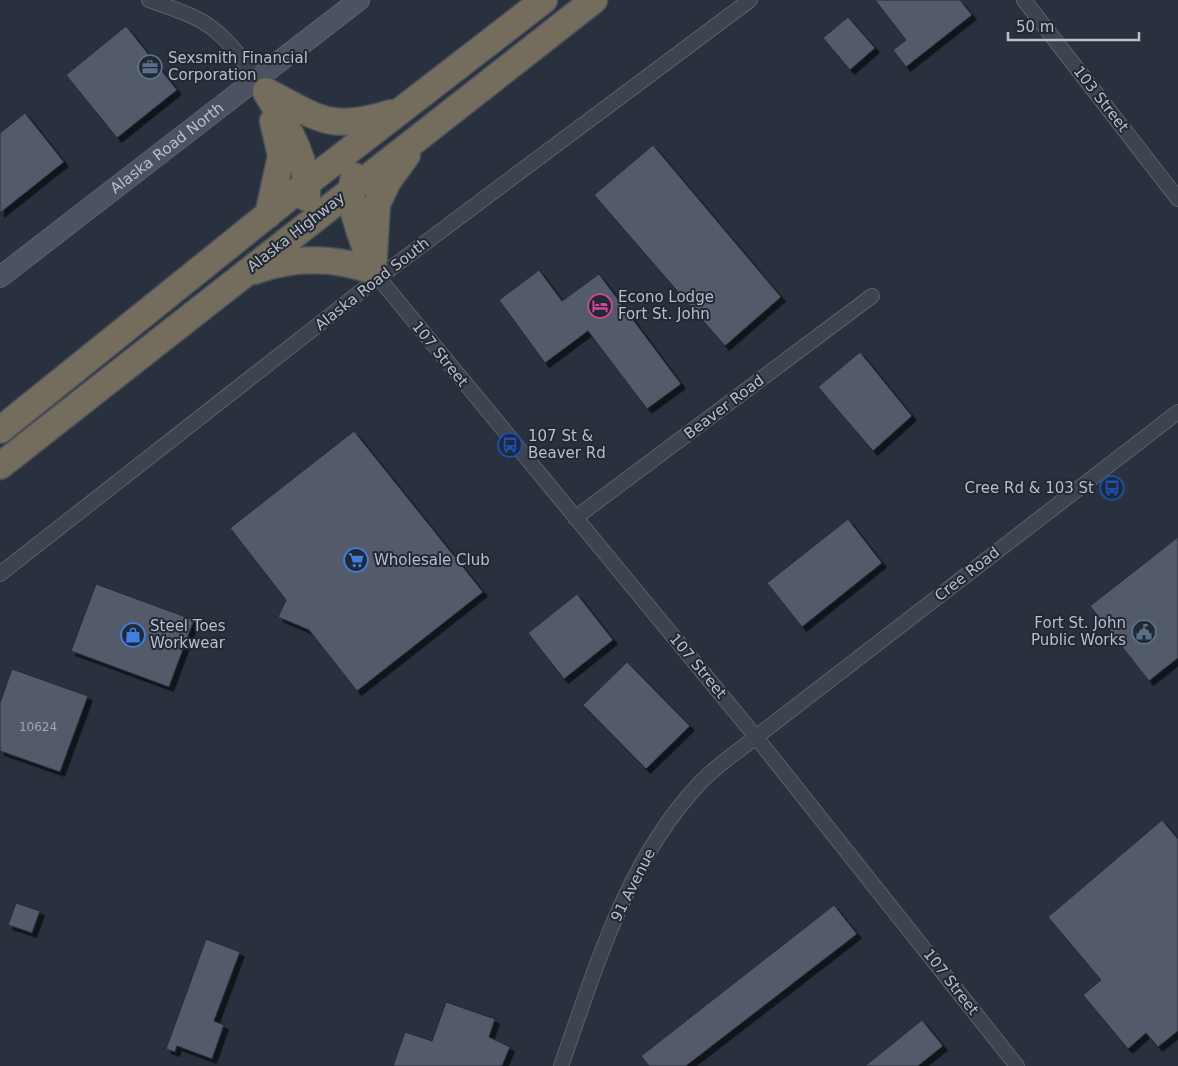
<svg xmlns="http://www.w3.org/2000/svg" width="1178" height="1066" viewBox="0 0 1178 1066" font-family="'DejaVu Sans',sans-serif">
	<style>
		.building { fill: #535a69; stroke: #242a36; filter: url(#shadow) }
		.lines { fill: none; stroke-linecap: round; stroke-linejoin: round }
		.street-casing { stroke: #5b616c; stroke-width: 16 }
		.secondary-casing { stroke: #5b616c; stroke-width: 22 }
		.highway-casing { stroke: #484e59; stroke-width: 29 }
		.street { stroke: #3d434f; stroke-width: 14 }
		.secondary { stroke: #4c5261; stroke-width: 20 }
		.highway { stroke: #746c5c; stroke-width: 26 }
		.labels { text-anchor: middle; stroke-width: 4; stroke-linejoin: round; paint-order: stroke }
		.number-label { font-size: 12px; fill: #a0a6b1 }
		.poi-label { font-size: 15px; fill: #babfc9; stroke: #222834; text-anchor: start }
		.street-label { font-size: 15px; fill: #babfc9; stroke: #222834 }
	</style>
	<defs>
		<filter id="shadow"><feDropShadow dx="4.5" dy="4.5" stdDeviation="0" flood-color="#0009"/></filter>
	</defs>
	<rect width="100%" height="100%" fill="#2a313e"/>
	<!-- building -->
	<path class="building" d="M 875,0 L 960,0 L 972,15 L 906,67 L 893,50 L 906,40 Z
		M 848,17 L 875,48 L 850,70 L 823,38 Z
		M 126,26 L 177,90 L 117,138 L 66,75 Z
		M 25,113 L 64,162 L 0,213 L 0,133 Z
		M 653,145 L 781,297 L 725,346 L 594,195 Z
		M 539,270 L 562,301 L 599,274 L 681,384 L 647,409 L 588,331 L 545,363 L 499,300 Z
		M 860,352 L 912,416 L 873,451 L 818,387 Z
		M 354,431 L 483,592 L 357,691 L 309,630 L 278,617 L 286,600 L 230,528 Z
		M 848,519 L 882,563 L 802,627 L 767,583 Z
		M 1178,537 L 1178,658 L 1149,681 L 1090,606 Z
		M 96,584 L 194,620 L 169,687 L 71,651 Z
		M 577,594 L 613,640 L 564,679 L 528,633 Z
		M 627,662 L 690,726 L 646,769 L 583,705 Z
		M 12,669 L 88,696 L 60,772 L 0,751 L 0,703 Z
		M 1162,820 L 1178,839 L 1178,1031 L 1158,1047 L 1146,1033 L 1128,1049 L 1083,995 L 1101,980 L 1048,917 Z
		M 16,903 L 40,911 L 32,933 L 8,925 Z
		M 834,905 L 857,934 L 686,1066 L 649,1066 L 641,1056 Z
		M 206,939 L 240,952 L 214,1021 L 224,1025 L 212,1059 L 177,1046 L 175,1052 L 166,1049 Z
		M 446,1002 L 495,1019 L 489,1037 L 510,1047 L 502,1066 L 393,1066 L 405,1032 L 432,1041 Z
		M 922,1020 L 943,1046 L 918,1066 L 865,1066 Z"/>
	<g class="lines">
		<!-- street casing -->
		<g class="street-casing">
			<path id="street" d="M 149,0 C 170,8 194,14 212,28 C 232,43 247,66 262,86
				M 1024,0 L 1178,199
				M 373,271 L 756,737 L 1017,1066
				M 575,518 L 872,296
				M 0,574 L 378,278 L 750,0
				M 561,1066 C 596,968 625,864 698,785 C 714,767 737,752 756,737 L 1178,412"/>
		</g>
		<!-- secondary casing -->
		<g class="secondary-casing">
			<g id="secondary">
				<path id="s1" d="M 0,277 L 359,0"/>
			</g>
		</g>
		<!-- highway casing -->
		<g class="highway-casing">
			<path id="highway" d="M 266,91 C 319,119 331,132 391,113
				M 266,92 C 286,125 308,157 307,198
				M 354,176 C 346,203 360,230 368,256
				M 268,215 L 281,156 L 273,121
				M 254,271 C 293,257 334,257 373,271
				M 373,271 L 377,204 L 388,181 L 407,155
				M 0,430 L 307,183 L 544,0
				M 0,466 L 594,0"/>
		</g>
		<!-- street -->
		<use href="#street" class="street"/>
		<!-- secondary -->
		<use href="#secondary" class="secondary"/>
		<!-- highway -->
		<use href="#highway" class="highway"/>
	</g>
	<!-- icons -->
	<defs>
		<g id="office-ring" transform="scale(1.25)"><circle r="9.5" fill="#222834" stroke="#5c6f8a" stroke-width="1.5"/><path d="M-6-3h4V-5.5h4V-3h4V5H-6ZM-1-4.5V-3h2v-1.5ZM-6 0V1H6V0Z" fill="#5c6f8a"/></g>
		<g id="hotel-ring" transform="scale(1.25)"><circle r="9.5" fill="#222834" stroke="#d1479c" stroke-width="1.5"/><path d="M-6-4.5h1.5V1H6V5H4.5V3h-9V5H-6ZM-4 0a1.8 1.8 0 1 1 3.6 0ZM.5 0V-2.5h3Q6-2.5 6 0Z" fill="#d1479c"/></g>
		<g id="bus-ring" transform="scale(1.25)"><circle r="9.5" fill="#222834" stroke="#1a4fb4" stroke-width="1.5"/><path d="M-5-6H5V4H4V6H2V4H-2V6H-4V4H-5ZM-3.5-4V0h7V-4ZM-3.5 1.2v1.5H-2V1.2ZM2 1.2v1.5H3.5V1.2Z" fill="#1a4fb4"/></g>
		<g id="supermarket-ring" transform="scale(1.25)"><circle r="9.5" fill="#222834" stroke="#3f7fe0" stroke-width="1.5"/><path d="M-6-5.5h2.5l.6 2H6L4.5 2H-2.5L-4.4-4H-6ZM-1.5 3.2a1.3 1.3 0 1 0 .1 0ZM3 3.2a1.3 1.3 0 1 0 .1 0Z" fill="#3f7fe0"/></g>
		<g id="civic-ring" transform="scale(1.25)"><circle r="9.5" fill="#222834" stroke="#5c6f8a" stroke-width="1.5"/><path d="M-.6-6.5H3V-4.5H.6V-3L4-1V1h2V6H-6V1h2V-1L-.6-3ZM-1.2 2.5V6h2.4V2.5Z" fill="#5c6f8a"/></g>
		<g id="shop-ring" transform="scale(1.25)"><circle r="9.5" fill="#222834" stroke="#3f7fe0" stroke-width="1.5"/><path d="M-5-2.5h2.3a2.7 3.5 0 0 1 5.4 0H5L5.5 6h-11ZM-1.5-2.5h3a1.5 2.3 0 0 0-3 0Z" fill="#3f7fe0"/></g>
	</defs>
	<g fill-rule="evenodd">
		<use href="#office-ring" x="150" y="67"/>
		<use href="#hotel-ring" x="600" y="306"/>
		<use href="#bus-ring" x="510" y="445"/>
		<use href="#bus-ring" x="1112" y="488"/>
		<use href="#supermarket-ring" x="356" y="560"/>
		<use href="#civic-ring" x="1144" y="632"/>
		<use href="#shop-ring" x="133" y="635"/>
	</g>
	<g class="labels">
		<!-- number labels -->
		<g class="number-label">
			<text x="38" y="731">10624</text>
		</g>
		<!-- poi labels -->
		<g class="poi-label">
			<text x="168" y="63">Sexsmith Financial<tspan x="168" dy="17">Corporation</tspan></text>
			<text x="618" y="302">Econo Lodge<tspan x="618" dy="17">Fort St. John</tspan></text>
			<text x="528" y="441">107 St &amp;<tspan x="528" dy="17">Beaver Rd</tspan></text>
			<text x="1094" y="493" text-anchor="end">Cree Rd &amp; 103 St</text>
			<text x="374" y="565">Wholesale Club</text>
			<text x="1126" y="628" text-anchor="end">Fort St. John<tspan x="1126" dy="17">Public Works</tspan></text>
			<text x="150" y="631">Steel Toes<tspan x="150" dy="17">Workwear</tspan></text>
		</g>
		<!-- street labels -->
		<g class="street-label">
			<text transform="translate(1101 99) rotate(52)" y="5">103 Street</text>
			<text dy="5" stroke="none"><textPath href="#s1" startOffset="211">Alaska Road North</textPath></text>
			<text transform="translate(296 232) rotate(-38)" y="5">Alaska Highway</text>
			<text transform="translate(372 284) rotate(-38)" y="5">Alaska Road South</text>
			<text transform="translate(440 354) rotate(51)" y="5">107 Street</text>
			<text transform="translate(724 407) rotate(-37)" y="5">Beaver Road</text>
			<text transform="translate(967 574) rotate(-38)" y="5">Cree Road</text>
			<text transform="translate(698 666) rotate(50)" y="5">107 Street</text>
			<text transform="translate(633 885) rotate(-63)" y="5">91 Avenue</text>
			<text transform="translate(951 982) rotate(52)" y="5">107 Street</text>
		</g>
	</g>
	<!-- scale -->
	<path d="M1008 32v8h131v-8" fill="none" stroke="#babfc9" stroke-width="2.5"/>
	<text x="1016" y="32" font-size="15" fill="#babfc9" stroke="#222834" stroke-width="4" paint-order="stroke">50 m</text>
</svg>
